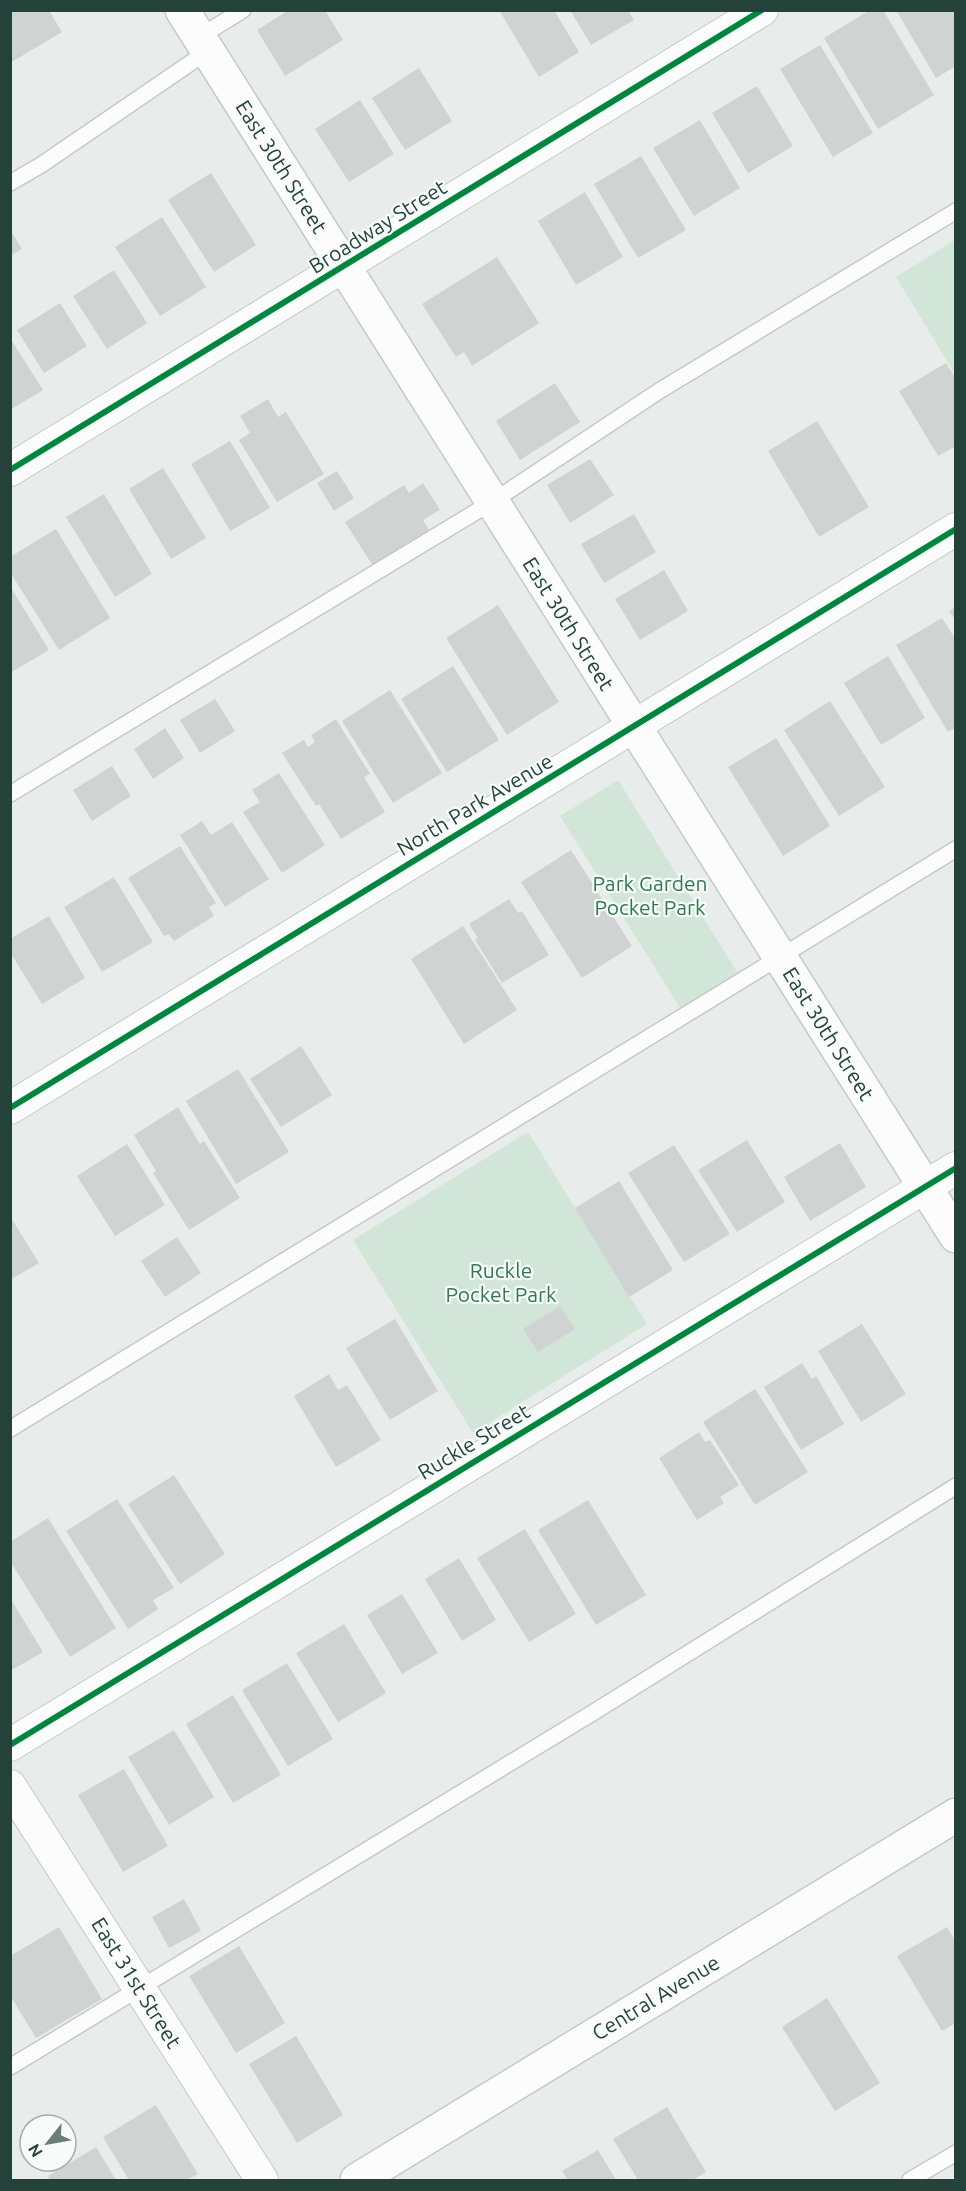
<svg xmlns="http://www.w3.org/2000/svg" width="966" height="2191" viewBox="0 0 966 2191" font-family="Ubuntu,sans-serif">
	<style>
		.green { fill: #d1e6d8 }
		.building { fill: #cfd4d2 }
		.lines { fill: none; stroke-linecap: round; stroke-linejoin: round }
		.lane-casing { stroke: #c5cac8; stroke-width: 18 }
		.street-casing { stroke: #c5cac8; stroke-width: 34 }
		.secondary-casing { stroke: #c3cbc8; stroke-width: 36 }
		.lane { stroke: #fcfcfc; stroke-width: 15 }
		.street { stroke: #fcfcfc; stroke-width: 32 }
		.secondary { stroke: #fcfcfc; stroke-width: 33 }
		.cycleway-casing { stroke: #f7fbf9; stroke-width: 10 }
		.cycleway { stroke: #00873e; stroke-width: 6 }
		.labels { text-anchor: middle; stroke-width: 4.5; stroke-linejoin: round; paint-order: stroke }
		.street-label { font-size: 21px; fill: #24423a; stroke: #f7fbf9 }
		.park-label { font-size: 21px; fill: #2d7a4b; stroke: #f7fbf9 }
	</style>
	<rect width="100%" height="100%" fill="#e8edeb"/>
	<!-- green -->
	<path class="green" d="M 955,240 L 955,374 L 896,277 Z
		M 618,780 L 739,975 L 682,1011 L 560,816 Z
		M 528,1132 L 647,1324 L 473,1433 L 353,1240 Z"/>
	<!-- building -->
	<path class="building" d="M 10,10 L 52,10 L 50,12 L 62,32 L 10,63 Z
		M 289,10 L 325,10 L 343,40 L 285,76 L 257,30 Z
		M 499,10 L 554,10 L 579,52 L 539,77 Z
		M 570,10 L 628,10 L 634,20 L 591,45 Z
		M 870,10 L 883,10 L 934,95 L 878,129 L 824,38 Z
		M 896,10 L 956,10 L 956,66 L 936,78 Z
		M 820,45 L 873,133 L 833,157 L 780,69 Z
		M 419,68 L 452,121 L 405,150 L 372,98 Z
		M 757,86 L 793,146 L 748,173 L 712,113 Z
		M 360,100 L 394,154 L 349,182 L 315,129 Z
		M 700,120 L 740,188 L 694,216 L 653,148 Z
		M 641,156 L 686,230 L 638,258 L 594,184 Z
		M 211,173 L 256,245 L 214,272 L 168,200 Z
		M 585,192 L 623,257 L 576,285 L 538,221 Z
		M 162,217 L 206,287 L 160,316 L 115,247 Z
		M 10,229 L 22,249 L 10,256 Z
		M 497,257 L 539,323 L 472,366 L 464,352 L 456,357 L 422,304 Z
		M 114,270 L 147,323 L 107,349 L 73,296 Z
		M 60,303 L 87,346 L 44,373 L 17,330 Z
		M 10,338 L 43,390 L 10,410 Z
		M 946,363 L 956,379 L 956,446 L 938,456 L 899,391 Z
		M 555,383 L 580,422 L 520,460 L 496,421 Z
		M 268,399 L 278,417 L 286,412 L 324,474 L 277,502 L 239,440 L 250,433 L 240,416 Z
		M 817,421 L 869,507 L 819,537 L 768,451 Z
		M 230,441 L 270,508 L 230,531 L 191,464 Z
		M 590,459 L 614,495 L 570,523 L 547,485 Z
		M 163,468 L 206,538 L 171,559 L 129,489 Z
		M 337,471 L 354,498 L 334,511 L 317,483 Z
		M 423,483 L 440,510 L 423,520 L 429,530 L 373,566 L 345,522 L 404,485 L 409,493 Z
		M 104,494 L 152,574 L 115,597 L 66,517 Z
		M 634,514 L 656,552 L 604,583 L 581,544 Z
		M 56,529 L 110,618 L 59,650 L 10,572 L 10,557 Z
		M 664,570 L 688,611 L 640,640 L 615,599 Z
		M 10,586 L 49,650 L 10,673 Z
		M 498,605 L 559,702 L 507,735 L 446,638 Z
		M 956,607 L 956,621 L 949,611 Z
		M 942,618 L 956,640 L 956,728 L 948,732 L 896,645 Z
		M 888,656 L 925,718 L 881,745 L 844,683 Z
		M 453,666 L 499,740 L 447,772 L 401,699 Z
		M 390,690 L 442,773 L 393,803 L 342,721 Z
		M 215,699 L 235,731 L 200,753 L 180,720 Z
		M 830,701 L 885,787 L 839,816 L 784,730 Z
		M 336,719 L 370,774 L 364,777 L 385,812 L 341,839 L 319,804 L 316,806 L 282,753 L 304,740 L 308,747 L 315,742 L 311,735 Z
		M 165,728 L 184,758 L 153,779 L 134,749 Z
		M 776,738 L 830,826 L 783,856 L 728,767 Z
		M 112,766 L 131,796 L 92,821 L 73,790 Z
		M 279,773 L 325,845 L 282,873 L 243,812 L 260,802 L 252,790 Z
		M 202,821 L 211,835 L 232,822 L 269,879 L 225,907 L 180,835 Z
		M 180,846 L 216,903 L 209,907 L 214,916 L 174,941 L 169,934 L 164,936 L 128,878 Z
		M 571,850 L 632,946 L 582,978 L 521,882 Z
		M 114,877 L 153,942 L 102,972 L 64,907 Z
		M 509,899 L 518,913 L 522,911 L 549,955 L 502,983 L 475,940 L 478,938 L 469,924 Z
		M 49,916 L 85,978 L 42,1004 L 10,952 L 10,939 Z
		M 463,926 L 517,1010 L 464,1044 L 411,959 Z
		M 301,1046 L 332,1095 L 281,1127 L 250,1079 Z
		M 238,1069 L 289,1152 L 236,1184 L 186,1101 Z
		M 178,1107 L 200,1144 L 204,1141 L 240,1198 L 189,1230 L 153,1173 L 156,1171 L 134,1135 Z
		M 747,1140 L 785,1202 L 737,1232 L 698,1170 Z
		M 840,1143 L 866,1187 L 810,1221 L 784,1177 Z
		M 127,1144 L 165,1205 L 115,1236 L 77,1176 Z
		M 674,1145 L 730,1234 L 684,1262 L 628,1173 Z
		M 619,1181 L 673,1270 L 629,1297 L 575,1208 Z
		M 10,1216 L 39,1263 L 10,1280 Z
		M 177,1237 L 201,1273 L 165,1297 L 141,1261 Z
		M 560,1306 L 575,1329 L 538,1352 L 523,1329 Z
		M 395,1319 L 438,1391 L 390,1420 L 346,1348 Z
		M 862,1324 L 906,1394 L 861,1422 L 818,1351 Z
		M 802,1363 L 812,1379 L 816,1376 L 844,1424 L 801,1450 L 764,1387 Z
		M 329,1374 L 338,1390 L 347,1385 L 381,1440 L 336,1467 L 294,1396 Z
		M 755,1389 L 808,1472 L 755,1505 L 703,1422 Z
		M 699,1432 L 705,1442 L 710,1440 L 739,1485 L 720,1497 L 724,1503 L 697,1520 L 659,1458 Z
		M 174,1475 L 225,1554 L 180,1584 L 128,1504 Z
		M 117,1499 L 174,1588 L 153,1600 L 158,1609 L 128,1629 L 66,1531 Z
		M 588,1500 L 646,1595 L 596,1625 L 538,1530 Z
		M 48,1518 L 116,1628 L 70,1657 L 10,1561 L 10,1542 Z
		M 525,1529 L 576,1614 L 529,1642 L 477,1558 Z
		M 459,1558 L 496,1620 L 462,1641 L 425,1579 Z
		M 402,1594 L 438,1653 L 402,1674 L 367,1615 Z
		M 10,1598 L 43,1652 L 10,1671 Z
		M 344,1624 L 386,1693 L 338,1722 L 296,1653 Z
		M 287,1663 L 333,1739 L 288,1766 L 242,1690 Z
		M 233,1695 L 281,1775 L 233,1803 L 186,1724 Z
		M 174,1730 L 214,1797 L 169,1825 L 128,1757 Z
		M 124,1769 L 168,1846 L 123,1872 L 78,1795 Z
		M 184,1899 L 201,1931 L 169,1948 L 152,1917 Z
		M 59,1927 L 102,1999 L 36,2038 L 10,1995 L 10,1956 Z
		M 947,1927 L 956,1942 L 956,2023 L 942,2031 L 897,1956 Z
		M 239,1946 L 285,2023 L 236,2053 L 189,1976 Z
		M 827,1998 L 880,2083 L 835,2111 L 782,2027 Z
		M 296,2036 L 343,2115 L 297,2143 L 249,2064 Z
		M 156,2105 L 198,2174 L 187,2180 L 129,2180 L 103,2137 Z
		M 667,2107 L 706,2172 L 693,2180 L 638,2180 L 613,2139 Z
		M 96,2147 L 116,2180 L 50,2180 L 48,2176 Z
		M 598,2150 L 616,2180 L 568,2180 L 562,2171 Z"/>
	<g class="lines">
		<!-- lane casing -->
		<g class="lane-casing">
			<path id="lane" d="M 199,37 L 243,10
				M 10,183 L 41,165 L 208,51
				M 10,794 L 492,502 L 659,391 L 956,211
				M 10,1429 L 956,849
				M 10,2067 L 594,1712 L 956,1486
				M 910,2180 L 956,2153"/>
		</g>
		<!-- street casing -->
		<g class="street-casing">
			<path id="street" d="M 10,470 L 762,10
				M 10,1108 L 956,529
				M 10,1745 L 956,1168
				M 10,1786 L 262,2180"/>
		</g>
		<!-- secondary casing -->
		<g class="secondary-casing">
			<path id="secondary" d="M 182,10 L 956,1236
				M 357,2180 L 956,1815"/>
		</g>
		<!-- lane -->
		<use href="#lane" class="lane"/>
		<!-- street -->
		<use href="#street" class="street"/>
		<!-- secondary -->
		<use href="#secondary" class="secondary"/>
		<!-- cycleway casing -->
		<g class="cycleway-casing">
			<path id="cycleway" d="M 10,470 L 762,10
				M 10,1108 L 956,529
				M 10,1745 L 956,1168"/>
		</g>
		<!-- cycleway -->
		<use href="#cycleway" class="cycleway"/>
	</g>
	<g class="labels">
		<!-- street labels -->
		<g class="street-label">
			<text transform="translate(281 167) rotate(58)" y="7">East 30th Street</text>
			<text transform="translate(378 227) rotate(-32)" y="7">Broadway Street</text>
			<text transform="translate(568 624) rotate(58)" y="7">East 30th Street</text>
			<text transform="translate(475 805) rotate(-31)" y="7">North Park Avenue</text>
			<text transform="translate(828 1034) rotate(58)" y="7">East 30th Street</text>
			<text transform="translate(474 1442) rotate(-31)" y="7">Ruckle Street</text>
			<text transform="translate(136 1983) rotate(58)" y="7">East 31st Street</text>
			<text transform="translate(656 1998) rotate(-31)" y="7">Central Avenue</text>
		</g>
		<!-- park labels -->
		<g class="park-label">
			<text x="650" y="891">Park Garden<tspan x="650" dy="24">Pocket Park</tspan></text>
			<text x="501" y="1278">Ruckle<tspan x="501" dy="24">Pocket Park</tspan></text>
		</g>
	</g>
	<!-- border -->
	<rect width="966" height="2191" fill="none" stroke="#24423a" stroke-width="24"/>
	<!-- north arrow -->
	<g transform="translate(48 2143) rotate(239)"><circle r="28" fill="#f7fbf9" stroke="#a3b1ad" stroke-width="1.5"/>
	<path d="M0-4.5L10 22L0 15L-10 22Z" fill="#697e78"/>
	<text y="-9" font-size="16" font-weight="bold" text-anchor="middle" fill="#24423a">N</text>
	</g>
</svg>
